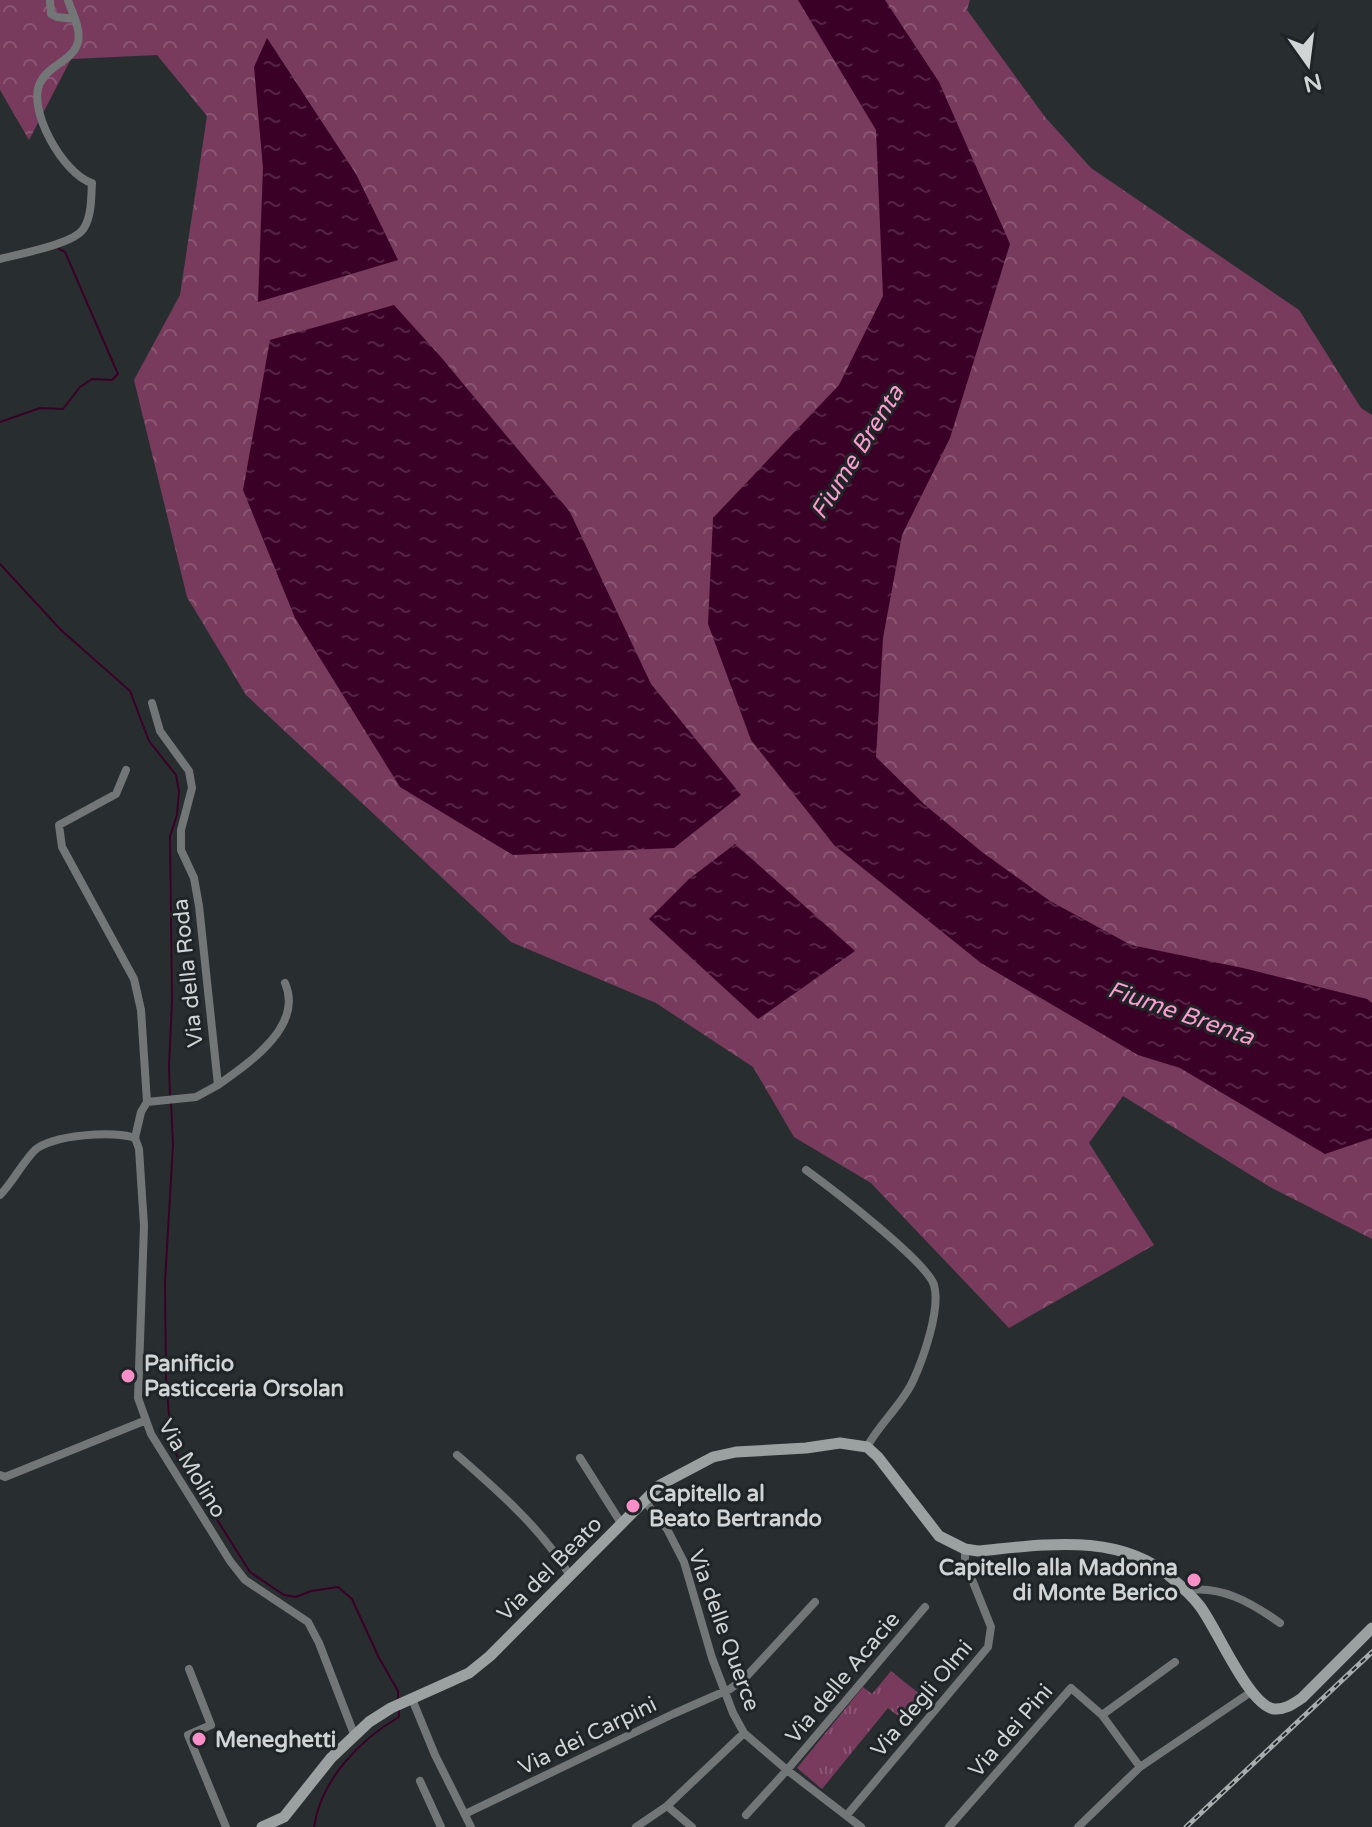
<svg xmlns="http://www.w3.org/2000/svg" width="1372" height="1827" viewBox="0 0 1372 1827" font-family="'Varela Round',sans-serif">
	<style>
		.forest { fill: url(#forest-crowns) }
		.park { fill: url(#park-tufts) }
		.water { fill: url(#water-ripples) }
		.lines { fill: none; stroke-linecap: round; stroke-linejoin: round }
		.stream { stroke: #3a0026; stroke-width: 2 }
		.street { stroke: #737677; stroke-width: 8 }
		.secondary { stroke: #9ba0a1; stroke-width: 11 }
		.rail-casing { stroke: #a8adae; stroke-width: 5 }
		.rail { stroke: #1f2526; stroke-width: 2; stroke-dasharray: 6; stroke-linecap: butt }
		.poi-dot { fill: #f98fc9; stroke: #1f2526; stroke-width: 3 }
		.labels { text-anchor: middle; stroke-width: 6; stroke-linejoin: round; paint-order: stroke }
		.street-label { font-size: 22px; fill: #d0d4d5; stroke: #1f2526 }
		.poi-label { font-size: 22px; font-weight: bold; fill: #d0d4d5; stroke: #1f2526; text-anchor: start }
		.water-label { font-size: 24px; font-style: italic; fill: #fa9cce; stroke: #1f2526 }
	</style>
	<defs>
		<pattern id="forest-crowns" width="20" height="18" patternUnits="userSpaceOnUse" patternTransform="scale(2)"><rect width="20" height="18" fill="#783b5d"/><path d="M2 6a3 3 0 1 1 6 0M12 15a3 3 0 1 1 6 0" fill="none" stroke="#8a5673"/></pattern>
		<pattern id="park-tufts" width="24" height="20" patternUnits="userSpaceOnUse" patternTransform="scale(2)"><rect width="24" height="20" fill="#783b5d"/><path d="M3 7l-1-3M5 7V3M7 7l1-3M15 17l-1-3M17 17v-4M19 17l1-3" fill="none" stroke="#8a5673"/></pattern>
		<pattern id="water-ripples" width="26" height="14" patternUnits="userSpaceOnUse" patternTransform="scale(2)"><rect width="26" height="14" fill="#3a0026"/><path d="M2 4q2-2 4 0t4 0M15 11q2-2 4 0t4 0" fill="none" stroke="#552445"/></pattern>
	</defs>
	<rect width="100%" height="100%" fill="#282e30"/>
	<!-- forest -->
	<path class="forest" d="M 0,0 L 970,0 L 967,10 L 1045,117 L 1091,168 L 1299,310 L 1361,408 L 1372,415 L 1372,1239 L 1270,1187 L 1123,1096 L 1089,1143 L 1154,1245 L 1009,1328 L 871,1183 L 794,1137 L 753,1067 L 656,1003 L 511,942 L 246,695 L 187,597 L 134,380 L 180,295 L 207,116 L 157,55 L 71,59 L 29,140 L 0,90 Z"/>
	<!-- park -->
	<path class="park" d="M 891,1671 L 922,1696 L 903,1720 L 888,1708 L 822,1789 L 797,1768 L 863,1687 L 872,1694 Z"/>
	<!-- water -->
	<path class="water" d="M 798,0 L 885,0 L 939,82 L 1010,244 L 950,438 L 902,535 L 883,638 L 876,757 L 925,805 L 982,852 L 1050,901 L 1131,945 L 1243,968 L 1367,999 L 1372,1003 L 1372,1138 L 1325,1154 L 1180,1068 L 1138,1055 L 981,963 L 834,845 L 751,740 L 708,624 L 713,518 L 839,385 L 883,296 L 876,130 Z
		M 267,38 L 356,174 L 398,260 L 258,302 L 263,168 L 254,67 Z
		M 394,305 L 440,356 L 570,512 L 651,684 L 741,795 L 674,848 L 513,855 L 400,787 L 295,618 L 243,490 L 270,340 Z
		M 735,844 L 855,951 L 758,1019 L 649,919 L 689,879 Z"/>
	<g class="lines">
		<!-- stream -->
		<path class="stream" d="M 0,422 L 40,408 L 63,409 L 80,387 L 92,379 L 112,380 L 118,374 L 65,252 L 59,249
			M 0,564 L 61,630 L 130,691 L 149,741 L 176,775 L 179,791 L 177,815 L 170,836 L 172,1001 L 169,1066 L 170,1096
			M 171,1102 L 173,1145 L 165,1282 L 166,1379 L 170,1427 L 177,1456 L 250,1572 L 284,1595 L 296,1597 L 311,1591 L 338,1587 L 352,1599 L 379,1658 L 398,1691 L 398,1698
			M 314,1827 C 321,1780 359,1740 399,1717 L 399,1708"/>
		<!-- street -->
		<path class="street" d="M 50,0 L 51,14 L 57,17 L 75,19
			M 0,259 C 19,254 75,244 84,228 C 92,215 91,197 92,183 C 64,175 25,108 41,81 C 50,64 73,61 78,42 C 81,28 72,13 68,0
			M 126,770 L 116,794 L 59,825 L 62,847 L 134,979 L 141,1010 L 147,1102
			M 218,1085 C 249,1063 304,1026 285,983
			M 147,1102 L 196,1097 L 218,1085 L 199,906 L 194,878 L 181,850 L 181,830 L 192,788 L 189,771 L 160,731 L 152,703
			M 135,1138 L 141,1112 L 147,1102
			M 806,1170 C 831,1188 927,1262 934,1285 C 941,1309 923,1359 913,1381 C 901,1406 880,1423 867,1447
			M 0,1195 C 13,1182 22,1163 35,1150 C 51,1135 116,1130 135,1138 L 139,1149 L 144,1226 L 138,1398 L 151,1434 L 230,1561 L 245,1580 L 308,1622 L 319,1643 L 354,1734
			M 457,1455 C 498,1491 541,1528 569,1574
			M 580,1458 L 621,1523
			M 0,1475 L 5,1477 L 144,1421
			M 645,1501 L 667,1529 L 684,1562 L 712,1658 L 733,1713 L 744,1733 L 787,1770 L 861,1827
			M 1184,1591 C 1220,1584 1252,1603 1280,1623
			M 189,1669 L 211,1725 L 188,1735 L 226,1827
			M 412,1699 L 435,1755 L 471,1827
			M 1102,1715 L 1175,1662
			M 420,1781 L 441,1827
			M 667,1806 L 692,1827
			M 465,1814 L 673,1714 L 730,1689 L 745,1678 L 815,1602
			M 746,1815 L 787,1770 L 925,1607
			M 847,1815 L 988,1647 L 991,1627 L 965,1562 L 965,1549
			M 636,1827 L 667,1806 L 744,1733
			M 949,1827 L 1071,1688 L 1102,1715 L 1140,1767
			M 1078,1827 L 1140,1767 L 1251,1692"/>
		<!-- secondary -->
		<path class="secondary" d="M 262,1827 L 284,1817 L 331,1758 L 369,1722 L 391,1708 L 469,1673 L 490,1656 L 660,1485 L 713,1457 L 736,1452 L 806,1448 L 840,1443 L 867,1447 L 878,1457 L 939,1536 L 965,1549 L 978,1551 C 1043,1545 1120,1531 1173,1579 C 1182,1587 1192,1596 1199,1605 C 1216,1626 1248,1705 1274,1709 C 1285,1710 1293,1704 1302,1698 L 1372,1628"/>
		<!-- rail casing -->
		<g class="rail-casing">
			<path id="rail" d="M 1186,1827 L 1372,1652"/>
		</g>
		<!-- rail -->
		<use href="#rail" class="rail"/>
	</g>
	<!-- markers -->
	<g class="poi-dot">
		<circle cx="128" cy="1376" r="8"/>
		<circle cx="633" cy="1506" r="8"/>
		<circle cx="1194" cy="1580" r="8"/>
		<circle cx="199" cy="1739" r="8"/>
	</g>
	<g class="labels">
		<!-- street labels -->
		<g class="street-label">
			<text transform="translate(187 973) rotate(-96)" y="8">Via della Roda</text>
			<text transform="translate(193 1468) rotate(59)" y="8">Via Molino</text>
			<text transform="translate(549 1568) rotate(-45)" y="8">Via del Beato</text>
			<text transform="translate(725 1630) rotate(70)" y="8">Via delle Querce</text>
			<text transform="translate(842 1677) rotate(-50)" y="8">Via delle Acacie</text>
			<text transform="translate(921 1698) rotate(-50)" y="8">Via degli Olmi</text>
			<text transform="translate(1010 1730) rotate(-49)" y="8">Via dei Pini</text>
			<text transform="translate(587 1735) rotate(-26)" y="8">Via dei Carpini</text>
		</g>
		<!-- poi labels -->
		<g class="poi-label">
			<text x="144" y="1371">Panificio<tspan x="144" dy="25">Pasticceria Orsolan</tspan></text>
			<text x="649" y="1501">Capitello al<tspan x="649" dy="25">Beato Bertrando</tspan></text>
			<text x="1178" y="1575" text-anchor="end">Capitello alla Madonna<tspan x="1178" dy="25">di Monte Berico</tspan></text>
			<text x="215" y="1747">Meneghetti</text>
		</g>
		<!-- water labels -->
		<g class="water-label">
			<text transform="translate(857 452) rotate(-58)" y="8">Fiume Brenta</text>
			<text transform="translate(1181 1013) rotate(19)" y="8">Fiume Brenta</text>
		</g>
	</g>
	<!-- north arrow -->
	<g transform="translate(1308 64) rotate(166)" stroke="#1f2526" stroke-width="6" paint-order="stroke">
	<path d="M0-6L14 30L0 20L-14 30Z" fill="#d0d4d5"/>
	<text y="-12" font-size="22" font-weight="bold" text-anchor="middle" fill="#d0d4d5">N</text>
	</g>
</svg>
